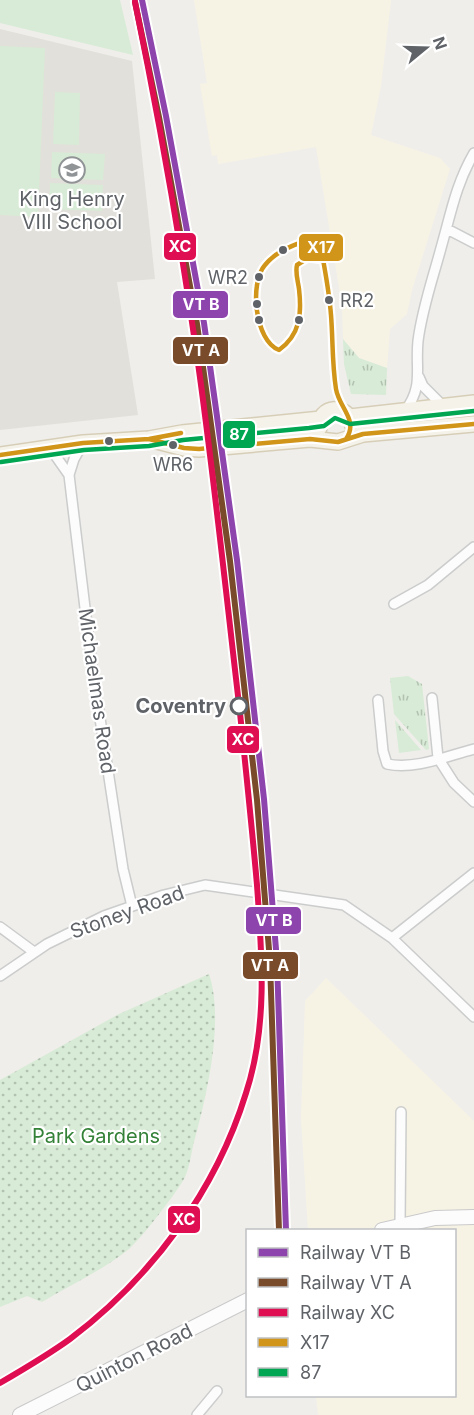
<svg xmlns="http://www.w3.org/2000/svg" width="474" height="1415" viewBox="0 0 474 1415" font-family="Inter,sans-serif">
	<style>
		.commercial { fill: #f7f3e4 }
		.education { fill: #e2e0da }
		.grass { fill: url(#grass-tufts) }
		.park { fill: #d8ebd6 }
		.garden { fill: url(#garden-dots) }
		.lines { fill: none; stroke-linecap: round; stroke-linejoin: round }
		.street-casing { stroke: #cbcccc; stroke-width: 12 }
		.secondary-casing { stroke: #cacacb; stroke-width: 16 }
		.primary-casing { stroke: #d7ceb8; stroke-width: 18 }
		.street { stroke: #fdfcfc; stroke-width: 9 }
		.secondary { stroke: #fdfcfc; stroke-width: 14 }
		.primary { stroke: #f4f2e9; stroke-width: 15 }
		.rail-casing { stroke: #e4e4e4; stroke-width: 6 }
		.rail { stroke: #fff; stroke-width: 4; stroke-dasharray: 11; stroke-linecap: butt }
		.bus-1-casing { stroke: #fff; stroke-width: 9 }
		.bus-2-casing { stroke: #fff; stroke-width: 9 }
		.bus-1 { stroke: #d1951a; stroke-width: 4.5 }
		.bus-2 { stroke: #00a651; stroke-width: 4.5 }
		.rail-1-casing { stroke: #fff; stroke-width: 10 }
		.rail-2-casing { stroke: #fff; stroke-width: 10 }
		.rail-3-casing { stroke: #fff; stroke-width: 10 }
		.rail-1 { stroke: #8e44ad; stroke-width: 6 }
		.rail-2 { stroke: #7a4b2a; stroke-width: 6 }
		.rail-3 { stroke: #df0d52; stroke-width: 6 }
		.bus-dot { fill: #5f6368; stroke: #fff; stroke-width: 2 }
		.stop-dot { fill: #fff; stroke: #5f6368; stroke-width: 3 }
		.labels { text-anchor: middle; stroke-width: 4.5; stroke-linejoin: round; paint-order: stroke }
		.bus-label { font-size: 18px; fill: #5f6368; stroke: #fff; text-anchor: end }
		.poi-label { font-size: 20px; fill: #5f6368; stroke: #fff }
		.street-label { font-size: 20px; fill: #5f6368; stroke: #fff }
		.stop-label { font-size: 20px; font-weight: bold; fill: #5f6368; stroke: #fff; text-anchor: end }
		.park-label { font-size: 20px; fill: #348238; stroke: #fff }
		.line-badge { stroke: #fff; stroke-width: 2 }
		.badge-label { font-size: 16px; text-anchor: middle; font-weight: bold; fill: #fff }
	</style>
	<defs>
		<pattern id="grass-tufts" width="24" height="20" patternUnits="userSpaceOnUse" patternTransform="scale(1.5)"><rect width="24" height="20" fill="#d8ebd6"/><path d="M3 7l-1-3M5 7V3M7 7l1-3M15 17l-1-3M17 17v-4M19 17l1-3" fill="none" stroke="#b2c2b1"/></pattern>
		<pattern id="garden-dots" width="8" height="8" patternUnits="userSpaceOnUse" patternTransform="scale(1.5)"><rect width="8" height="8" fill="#d8ebd6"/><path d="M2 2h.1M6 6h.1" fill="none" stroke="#b2c2b1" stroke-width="1.8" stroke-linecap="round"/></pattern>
	</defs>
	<rect width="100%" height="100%" fill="#efeeea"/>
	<!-- commercial -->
	<path class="commercial" d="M 194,0 L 391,0 L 381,86 L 371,135 L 440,158 L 450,169 L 412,290 L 407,314 L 390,329 L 387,368 L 359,358 L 343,339 L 342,306 L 316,147 L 218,164 L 217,155 L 212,156 L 200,84 L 207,83 Z
		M 326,978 L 474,1121 L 474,1415 L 318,1415 L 316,1396 L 454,1396 L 454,1230 L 308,1230 L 301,1118 L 305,1001 Z"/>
	<!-- education -->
	<path class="education" d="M 0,29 L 132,61 L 155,279 L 117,282 L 138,415 L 0,430 Z"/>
	<!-- grass -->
	<path class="grass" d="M 343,339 L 359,358 L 387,368 L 386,395 L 351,394 L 344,364 Z
		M 408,676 L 422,684 L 429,749 L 426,750 L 394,714 L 390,678 Z
		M 395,720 L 421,750 L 399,753 Z"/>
	<!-- park -->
	<path class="park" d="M 0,0 L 120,0 L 133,55 L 0,23 Z
		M 0,46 L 45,48 L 38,217 L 0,215 Z
		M 55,92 L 80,93 L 79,145 L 53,144 Z
		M 52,152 L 105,154 L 103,180 L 51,178 Z
		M 50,183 L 103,185 L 102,211 L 49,209 Z"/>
	<!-- garden -->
	<path class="garden" d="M 209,974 C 225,1021 206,1098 193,1146 C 191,1156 189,1168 185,1177 C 178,1191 141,1239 129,1249 C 103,1270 70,1285 42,1302 L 27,1296 L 0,1307 L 0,1080 L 119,1014 Z"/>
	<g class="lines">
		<!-- street casing -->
		<g class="street-casing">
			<path id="street" d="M 447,229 L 474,243
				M 419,377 L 423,386 L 444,407
				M 405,411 C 424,386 415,369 418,341 C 422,309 433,278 441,248 C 451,213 456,184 474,153
				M 50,448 L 69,475 L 92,666 L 123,869 L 132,906
				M 69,475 L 74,459 L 83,443
				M 394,604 L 428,585 L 474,547
				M 432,698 L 438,758 L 454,783 L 474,802
				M 378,700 L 383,751 L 387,764 C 415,770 447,756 474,749
				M 0,927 L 34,952
				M 392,938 L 474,873
				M 0,976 L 47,944 L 104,916 L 164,895 L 205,885 L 344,905 L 392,938 L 474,1017
				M 400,1225 L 401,1112
				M 197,1415 L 217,1391"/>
		</g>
		<!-- secondary casing -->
		<g class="secondary-casing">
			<path id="secondary" d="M 382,1230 L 435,1218 L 474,1217
				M 20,1415 L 248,1300"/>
		</g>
		<!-- primary casing -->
		<g class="primary-casing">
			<path id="primary" d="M 350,417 L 474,403
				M 319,428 C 319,405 348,403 353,426
				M 149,439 L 184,448 L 199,449 L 310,439 L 338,442 L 363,434 L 474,424
				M 0,455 L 83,443 L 149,439 L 182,433 L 321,419"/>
		</g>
		<!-- street -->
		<use href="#street" class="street"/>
		<!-- secondary -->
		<use href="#secondary" class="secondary"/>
		<!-- primary -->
		<use href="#primary" class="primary"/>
		<!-- rail casing -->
		<g class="rail-casing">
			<path id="rail" d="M 270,964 L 285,1208"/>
		</g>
		<!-- rail -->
		<use href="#rail" class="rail"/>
		<!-- bus-1 casing -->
		<g class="bus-1-casing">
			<path id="bus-1" d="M 323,260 L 308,258 L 297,265 C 295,273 298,281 299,289 C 302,314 300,335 279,350 C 255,341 249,283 265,265 C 278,249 299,242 319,238 C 324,264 329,289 331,315 C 333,340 332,364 336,389 C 339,408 359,420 346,439
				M 149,439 L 184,448 L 199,449 L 310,439 L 338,442 L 363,434 L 474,424
				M 0,455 L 83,443 L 149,439 L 181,433"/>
		</g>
		<!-- bus-2 casing -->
		<g class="bus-2-casing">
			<path id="bus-2" d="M 1,462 L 84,450 L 149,446 L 183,440 L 309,428 L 324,426 L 335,418 L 350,424 L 474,411"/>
		</g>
		<!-- bus-1 -->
		<use href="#bus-1" class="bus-1"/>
		<!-- bus-2 -->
		<use href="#bus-2" class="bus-2"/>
		<!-- rail-1 casing -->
		<g class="rail-1-casing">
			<path id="rail-1" d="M 142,0 L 166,116 L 204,323 L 237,560 L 264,799 L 277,962 L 286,1230"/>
		</g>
		<!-- rail-2 casing -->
		<g class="rail-2-casing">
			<path id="rail-2" d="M 135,2 L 159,117 L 197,324 L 230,561 L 257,800 L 270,962 L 279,1230"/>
		</g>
		<!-- rail-3 casing -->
		<g class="rail-3-casing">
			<path id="rail-3" d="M 0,1383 C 24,1369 48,1355 70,1339 C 151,1278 216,1191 246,1093 C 268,1026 262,954 257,885 C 252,828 246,771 240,713 C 226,594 214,475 197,356 C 180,237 159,119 135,2"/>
		</g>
		<!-- rail-1 -->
		<use href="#rail-1" class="rail-1"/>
		<!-- rail-2 -->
		<use href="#rail-2" class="rail-2"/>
		<!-- rail-3 -->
		<use href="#rail-3" class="rail-3"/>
	</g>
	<!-- icons -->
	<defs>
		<g id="school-ring" transform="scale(1.35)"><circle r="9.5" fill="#fff" stroke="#919496" stroke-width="1.5"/><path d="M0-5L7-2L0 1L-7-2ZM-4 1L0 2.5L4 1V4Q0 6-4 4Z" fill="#919496"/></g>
	</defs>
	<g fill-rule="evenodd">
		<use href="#school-ring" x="72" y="170"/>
	</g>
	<!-- markers -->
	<g class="bus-dot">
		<circle cx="283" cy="250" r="5"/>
		<circle cx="259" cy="277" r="5"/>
		<circle cx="329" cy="300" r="5"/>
		<circle cx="257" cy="304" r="5"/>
		<circle cx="259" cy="320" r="5"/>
		<circle cx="299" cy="320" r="5"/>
		<circle cx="109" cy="441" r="5"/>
		<circle cx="173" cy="445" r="5"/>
	</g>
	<circle class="stop-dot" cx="239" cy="706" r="8"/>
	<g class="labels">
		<!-- bus labels -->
		<g class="bus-label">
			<text x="248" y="284">WR2</text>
			<text x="340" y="307" text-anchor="start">RR2</text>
			<text x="173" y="471" text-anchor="middle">WR6</text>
		</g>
		<!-- poi labels -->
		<g class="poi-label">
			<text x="72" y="206">King Henry<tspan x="72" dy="23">VIII School</tspan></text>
		</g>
		<!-- street labels -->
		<g class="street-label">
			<text transform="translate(97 691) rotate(82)" y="7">Michaelmas Road</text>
			<text transform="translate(127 912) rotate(-20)" y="7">Stoney Road</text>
			<text transform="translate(134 1358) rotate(-27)" y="7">Quinton Road</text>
		</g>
		<!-- stop labels -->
		<g class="stop-label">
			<text x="226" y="713">Coventry</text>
		</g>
		<!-- park labels -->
		<g class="park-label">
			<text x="96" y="1143">Park Gardens</text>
		</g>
	</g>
	<g class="line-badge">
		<rect x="163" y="232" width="34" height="29" rx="6" fill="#df0d52"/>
		<rect x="298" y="233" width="46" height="29" rx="6" fill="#d1951a"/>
		<rect x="172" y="290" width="57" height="29" rx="6" fill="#8e44ad"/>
		<rect x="172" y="336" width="57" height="29" rx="6" fill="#7a4b2a"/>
		<rect x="222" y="420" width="34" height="29" rx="6" fill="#00a651"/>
		<rect x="226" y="725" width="34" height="29" rx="6" fill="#df0d52"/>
		<rect x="245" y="906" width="57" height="29" rx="6" fill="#8e44ad"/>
		<rect x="242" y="951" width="57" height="29" rx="6" fill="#7a4b2a"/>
		<rect x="167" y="1205" width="34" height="29" rx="6" fill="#df0d52"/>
	</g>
	<g class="badge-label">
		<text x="180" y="252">XC</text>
		<text x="321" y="253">X17</text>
		<text x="201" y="310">VT B</text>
		<text x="201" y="356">VT A</text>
		<text x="239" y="440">87</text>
		<text x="243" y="745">XC</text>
		<text x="274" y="926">VT B</text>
		<text x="270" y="971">VT A</text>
		<text x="184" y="1225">XC</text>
	</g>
	<!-- legend -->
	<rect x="246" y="1229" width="210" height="168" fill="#ffffff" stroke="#bfc1c3" stroke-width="1.5"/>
	<rect x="258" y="1248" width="30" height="9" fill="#8e44ad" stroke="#bfc1c3" stroke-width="1.5"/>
	<text x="300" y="1259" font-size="18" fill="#5f6368">Railway VT B</text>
	<rect x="258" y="1278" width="30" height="9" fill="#7a4b2a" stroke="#bfc1c3" stroke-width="1.5"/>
	<text x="300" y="1289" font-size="18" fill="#5f6368">Railway VT A</text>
	<rect x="258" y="1308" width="30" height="9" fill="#df0d52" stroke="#bfc1c3" stroke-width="1.5"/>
	<text x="300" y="1319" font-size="18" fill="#5f6368">Railway XC</text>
	<rect x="258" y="1338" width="30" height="9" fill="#d1951a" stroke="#bfc1c3" stroke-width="1.5"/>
	<text x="300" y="1349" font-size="18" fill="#5f6368">X17</text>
	<rect x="258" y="1368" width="30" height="9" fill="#00a651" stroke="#bfc1c3" stroke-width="1.5"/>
	<text x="300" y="1379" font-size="18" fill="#5f6368">87</text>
	<!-- north arrow -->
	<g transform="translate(426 48) rotate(71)" stroke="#ffffff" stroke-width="4.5" paint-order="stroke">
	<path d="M0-4.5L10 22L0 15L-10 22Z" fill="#5f6368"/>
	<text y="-9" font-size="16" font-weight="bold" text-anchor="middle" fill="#5f6368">N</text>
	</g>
</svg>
